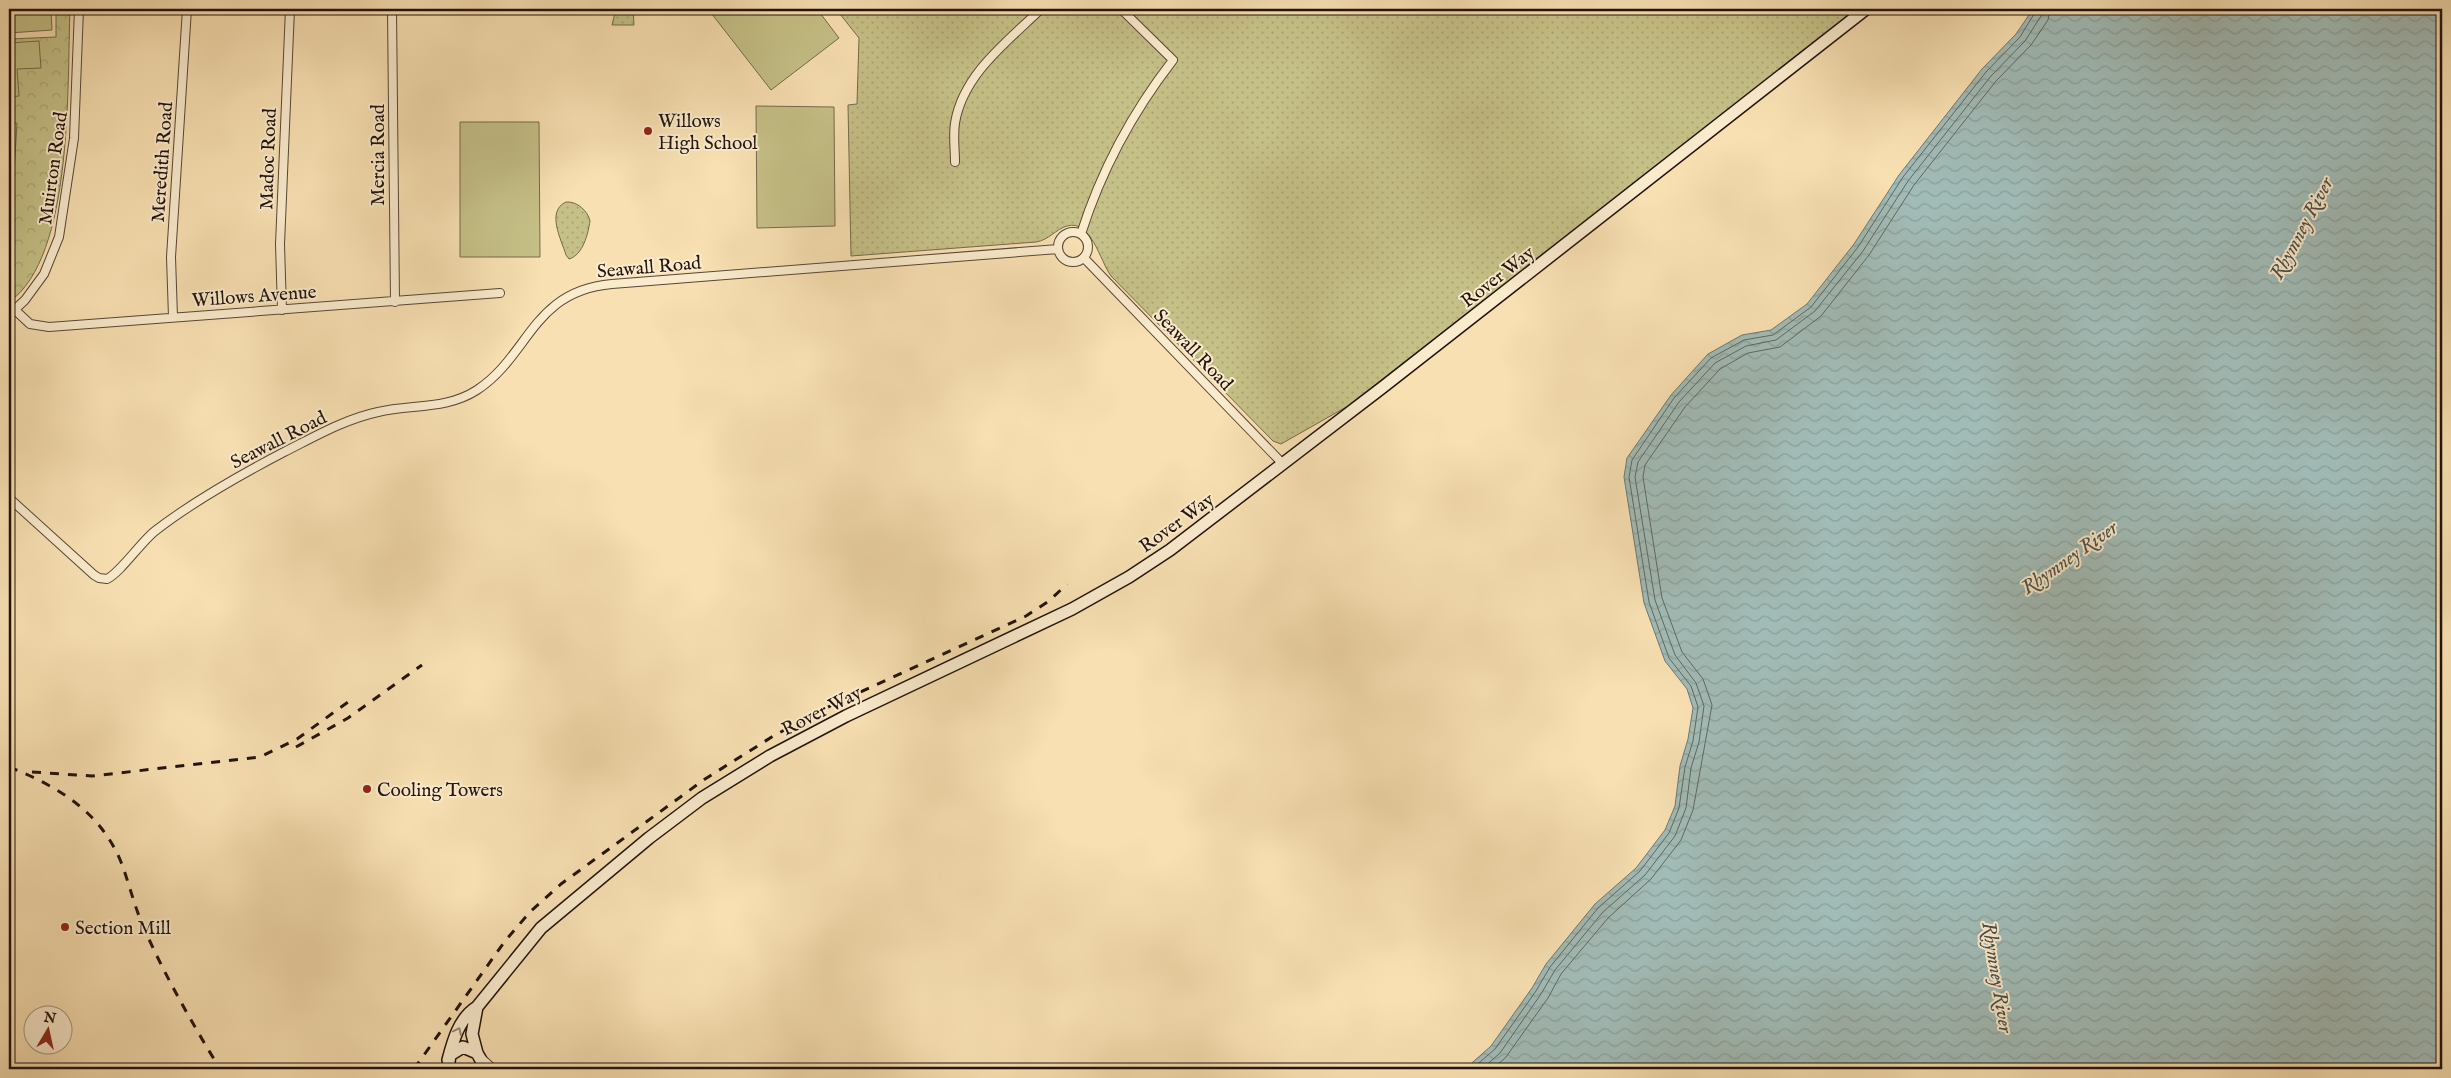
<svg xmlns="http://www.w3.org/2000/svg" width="2451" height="1078" viewBox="0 0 2451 1078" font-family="'IM FELL English',serif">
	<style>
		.grass { fill: url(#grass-dots); stroke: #746a4a }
		.forest { fill: url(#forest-crowns); stroke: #746a4a }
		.pitch { fill: #c5c087; stroke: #746a4a }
		.water { fill: url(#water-waves); stroke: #6e7872 }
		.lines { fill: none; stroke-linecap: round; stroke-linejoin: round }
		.shore { stroke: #626761; stroke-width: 1 }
		.street-casing { stroke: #584636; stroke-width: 10 }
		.secondary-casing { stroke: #22130c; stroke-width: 14 }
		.street { stroke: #faebcd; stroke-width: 8 }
		.secondary { stroke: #faebcd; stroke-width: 11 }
		.rail { stroke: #22130c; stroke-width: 3; stroke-dasharray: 9 9; stroke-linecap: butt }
		.oneway { stroke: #998a76 }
		.poi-dot { fill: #8f2418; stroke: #faebcd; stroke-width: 2 }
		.labels { text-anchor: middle; stroke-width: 4; stroke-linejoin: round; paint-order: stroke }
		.poi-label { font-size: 19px; fill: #22130c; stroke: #faebcd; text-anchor: start }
		.street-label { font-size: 19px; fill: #22130c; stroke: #faebcd }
		.water-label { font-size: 20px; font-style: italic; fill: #4e4e48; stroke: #faebcd }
	</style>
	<defs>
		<pattern id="grass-dots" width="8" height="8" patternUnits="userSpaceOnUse" patternTransform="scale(1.25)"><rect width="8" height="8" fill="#c5c087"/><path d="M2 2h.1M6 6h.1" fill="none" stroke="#a9a473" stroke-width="1.8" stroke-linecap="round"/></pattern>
		<pattern id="forest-crowns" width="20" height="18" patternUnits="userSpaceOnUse" patternTransform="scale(1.25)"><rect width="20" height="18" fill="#c5c087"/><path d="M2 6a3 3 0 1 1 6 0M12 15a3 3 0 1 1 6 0" fill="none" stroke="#a9a473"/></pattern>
		<pattern id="water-waves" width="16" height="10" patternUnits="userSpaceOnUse" patternTransform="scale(1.25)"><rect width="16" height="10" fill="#a1bbb6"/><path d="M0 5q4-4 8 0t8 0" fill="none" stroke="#8aa09b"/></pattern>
	</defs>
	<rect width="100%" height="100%" fill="#f8e0b2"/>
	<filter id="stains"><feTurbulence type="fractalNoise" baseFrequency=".004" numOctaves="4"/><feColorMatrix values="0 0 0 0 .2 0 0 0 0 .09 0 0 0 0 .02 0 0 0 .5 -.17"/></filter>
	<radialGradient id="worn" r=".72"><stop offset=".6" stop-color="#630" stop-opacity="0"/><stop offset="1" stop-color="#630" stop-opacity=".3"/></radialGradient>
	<!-- grass -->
	<path class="grass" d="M 616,9 L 633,9 L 634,25 L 612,25 Z
		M 836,9 L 1857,9 L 1348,406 L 1281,444 L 1273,441 L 1111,276 C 1100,261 1091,219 1067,226 C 1056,229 1049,240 1036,242 L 851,256 L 848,105 L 857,104 L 859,38 Z
		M 566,202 C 577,201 588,211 590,221 C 588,234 583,255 569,259 L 566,255 C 561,239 546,211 566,202 Z"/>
	<!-- forest -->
	<path class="forest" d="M 56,9 L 70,9 C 67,82 74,257 9,302 L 9,39 L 56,37 Z"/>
	<!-- pitch -->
	<path class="pitch" d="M 9,9 L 51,9 L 52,30 L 9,33 Z
		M 708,9 L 817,9 L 839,38 L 771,90 Z
		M 39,41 L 41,68 L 17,69 L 19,96 L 9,97 L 9,43 Z
		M 756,106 L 834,107 L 835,226 L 757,228 Z
		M 460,122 L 539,122 L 540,257 L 460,257 Z
		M 9,123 L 17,123 L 9,256 Z"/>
	<!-- water -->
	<path class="water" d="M 2033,9 L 2442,9 L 2442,1069 L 1465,1069 L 1491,1046 L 1532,988 L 1546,964 L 1595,904 L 1636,868 L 1665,830 L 1675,806 L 1680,766 L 1688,739 L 1693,708 L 1687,689 L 1665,661 L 1644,603 L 1624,477 L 1627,458 L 1671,395 L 1708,354 L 1742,335 L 1771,330 L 1807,304 L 1854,244 L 1899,175 L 1982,69 L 2016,34 Z"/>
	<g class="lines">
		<!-- shore -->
		<path class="shore" d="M 1472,1069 L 1495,1049 L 1536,991 L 1550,967 L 1598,908 L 1640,871 L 1669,833 L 1679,808 L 1685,767 L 1693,741 L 1698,707 L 1691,686 L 1669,658 L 1649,602 L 1629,477 L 1632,460 L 1674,398 L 1711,358 L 1744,340 L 1773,335 L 1811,307 L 1858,247 L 1903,177 L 1986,72 L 2020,37 L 2037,9
			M 1482,1069 L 1500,1053 L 1541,994 L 1555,970 L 1603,912 L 1645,875 L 1675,836 L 1686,808 L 1691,768 L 1699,742 L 1704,706 L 1696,683 L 1675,655 L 1655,600 L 1635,477 L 1638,462 L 1679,402 L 1715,363 L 1746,346 L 1776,340 L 1815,311 L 1863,251 L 1908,181 L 1991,76 L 2025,41 L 2041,16 L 2043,9
			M 1493,1069 L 1506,1057 L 1548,998 L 1561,974 L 1608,918 L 1651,879 L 1681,840 L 1693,810 L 1712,705 L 1703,679 L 1682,652 L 1662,598 L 1643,477 L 1645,465 L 1685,407 L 1720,369 L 1748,353 L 1780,347 L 1821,316 L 1869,255 L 1914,185 L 1996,81 L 2031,45 L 2048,20 L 2050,9"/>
		<!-- street casing -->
		<g class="street-casing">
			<path id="street" d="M 392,9 L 395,302
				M 955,162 C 955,150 953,136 955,123 C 963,74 1008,41 1041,9
				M1058 247a15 15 0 1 1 30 0a15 15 0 1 1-30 0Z
				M 1081,234 C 1101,171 1132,113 1173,60 L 1121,9
				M 1084,258 L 1282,463
				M 15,310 L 30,324 L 49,327 L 500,293
				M 282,310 L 280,244 L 290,9
				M 9,315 L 25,300 L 44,274 L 59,237 L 74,138 L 79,9
				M 173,317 L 171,257 L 187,9
				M 9,498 L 94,575 L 99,578 L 107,579 C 120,573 141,542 155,531 C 195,500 240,475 284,452 C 314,437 345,419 378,412 C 412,404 446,410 477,390 C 530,355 532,291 612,284 L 1058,249
				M 480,1057 L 493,1069"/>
		</g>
		<!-- secondary casing -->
		<g class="secondary-casing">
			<path id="secondary" d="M 477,1007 L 472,1034 L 477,1053
				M 448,1060 C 453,1041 459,1018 477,1007 L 541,928 L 649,838 L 702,798 L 770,756 L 846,716 L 1072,609 L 1129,577 L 1170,550 L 1383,387 L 1866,9
				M 448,1069 L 450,1055 L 463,1047 L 477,1053 L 482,1062 L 481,1069"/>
		</g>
		<!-- street -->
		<use href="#street" class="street"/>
		<!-- secondary -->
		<use href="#secondary" class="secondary"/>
		<!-- rail -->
		<path class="rail" d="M 296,747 L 348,718 L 422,665
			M 9,767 C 57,786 100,811 121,862 C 129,883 134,905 143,926 C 165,976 192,1023 220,1069
			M 32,772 L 92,776 L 260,757 L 297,739 L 355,697
			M 414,1069 L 505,941 L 530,912 L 561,884 L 705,779 L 775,735 L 832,705 L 1026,616 L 1049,601 L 1067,584"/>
	</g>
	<!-- one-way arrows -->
	<defs><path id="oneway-chevron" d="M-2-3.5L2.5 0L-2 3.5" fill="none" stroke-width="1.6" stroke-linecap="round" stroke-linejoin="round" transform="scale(1.25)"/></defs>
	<use class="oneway" href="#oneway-chevron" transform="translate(458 1031) rotate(-64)"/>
	<!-- markers -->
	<g class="poi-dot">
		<circle cx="648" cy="131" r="5"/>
		<circle cx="367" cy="789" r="5"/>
		<circle cx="65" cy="927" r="5"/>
	</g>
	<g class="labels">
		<!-- poi labels -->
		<g class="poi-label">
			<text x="658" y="127">Willows<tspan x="658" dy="22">High School</tspan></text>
			<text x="377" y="796">Cooling Towers</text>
			<text x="75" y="934">Section Mill</text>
		</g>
		<!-- street labels -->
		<g class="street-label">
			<text transform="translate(377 155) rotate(-90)" y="7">Mercia Road</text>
			<text transform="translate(267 159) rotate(-88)" y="7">Madoc Road</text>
			<text transform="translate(161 162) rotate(-86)" y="7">Meredith Road</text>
			<text transform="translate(52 168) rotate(-82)" y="7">Muirton Road</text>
			<text transform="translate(649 266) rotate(-5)" y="7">Seawall Road</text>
			<text transform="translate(1497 276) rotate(-38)" y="7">Rover Way</text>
			<text transform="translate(254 295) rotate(-4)" y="7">Willows Avenue</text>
			<text transform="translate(1194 349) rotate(46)" y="7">Seawall Road</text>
			<text transform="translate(278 439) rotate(-27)" y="7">Seawall Road</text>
			<text transform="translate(1176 522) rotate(-36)" y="7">Rover Way</text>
			<text transform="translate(821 710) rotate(-27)" y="7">Rover Way</text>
		</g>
		<!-- water labels -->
		<g class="water-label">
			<text transform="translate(2301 228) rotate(-62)" y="7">Rhymney River</text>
			<text transform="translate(2069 557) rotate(-35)" y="7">Rhymney River</text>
			<text transform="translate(1998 977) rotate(81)" y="7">Rhymney River</text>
		</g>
	</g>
	<!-- margin -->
	<rect width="2451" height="1078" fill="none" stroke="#f8e0b2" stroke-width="30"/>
	<rect x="10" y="10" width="2431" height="1058" fill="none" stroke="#22130c" stroke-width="2.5"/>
	<rect x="15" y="15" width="2421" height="1048" fill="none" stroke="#22130c"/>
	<!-- north arrow -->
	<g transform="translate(48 1030) rotate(9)"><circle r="24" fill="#faebcd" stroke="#a49580"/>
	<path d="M0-4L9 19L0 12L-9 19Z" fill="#8f2418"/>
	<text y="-8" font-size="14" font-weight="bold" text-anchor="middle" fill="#22130c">N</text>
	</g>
	<rect width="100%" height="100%" filter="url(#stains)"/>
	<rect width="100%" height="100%" fill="url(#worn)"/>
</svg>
